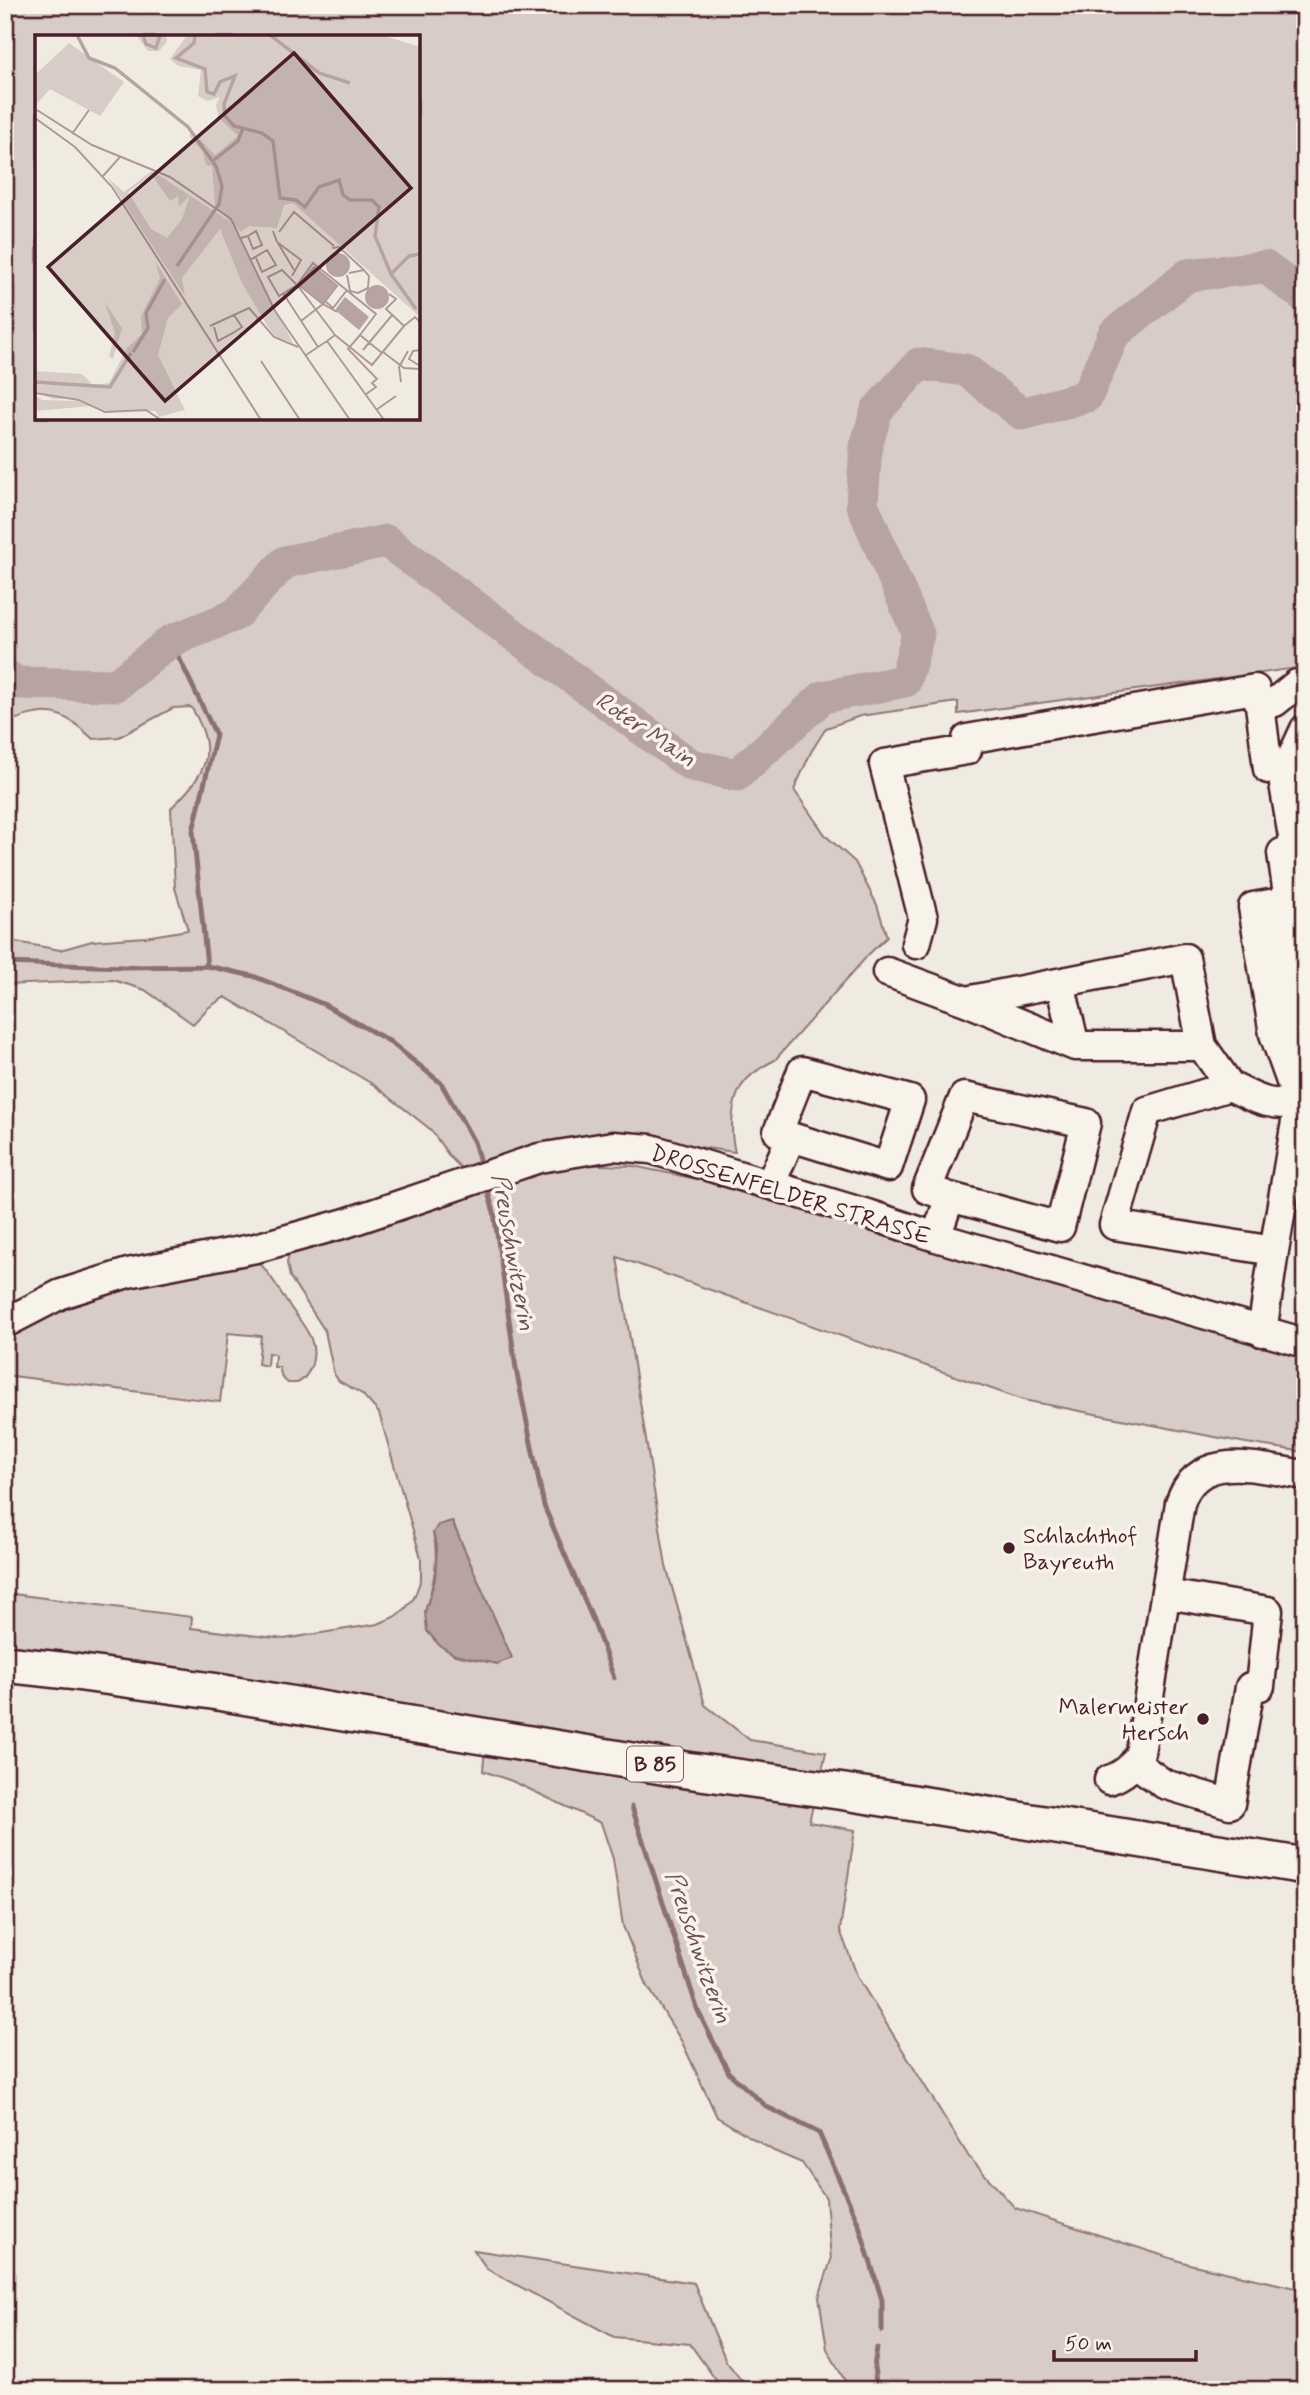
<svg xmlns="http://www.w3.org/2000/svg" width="1310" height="2395" viewBox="0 0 1310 2395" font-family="Mynerve,sans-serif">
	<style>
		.green { fill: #d8cdc6; stroke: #917678; stroke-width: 2; fill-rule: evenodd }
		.water { fill: #b7a4a2; stroke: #8b6f72; stroke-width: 2 }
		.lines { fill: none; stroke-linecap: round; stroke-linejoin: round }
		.stream { stroke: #8b6f72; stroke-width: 5 }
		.river { stroke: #b7a4a2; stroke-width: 33 }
		.minor-casing { stroke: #4a1f2b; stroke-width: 33 }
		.major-casing { stroke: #4a1f2b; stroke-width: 40 }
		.minor { stroke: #f7f3e8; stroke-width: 28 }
		.major { stroke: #f7f3e8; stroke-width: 35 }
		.poi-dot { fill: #4a1f2b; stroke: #f7f3e8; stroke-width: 2.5 }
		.labels { text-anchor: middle; stroke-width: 7; stroke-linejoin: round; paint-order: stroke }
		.shield { fill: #f7f3e8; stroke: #7e5f64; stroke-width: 2 }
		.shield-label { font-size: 21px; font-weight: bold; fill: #4a1f2b }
		.street-label { font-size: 23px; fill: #4a1f2b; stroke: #f7f3e8 }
		.poi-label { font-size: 23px; fill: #4a1f2b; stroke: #f7f3e8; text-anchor: start }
		.water-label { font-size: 24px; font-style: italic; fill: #704e55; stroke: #f7f3e8 }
		.inset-river { fill: none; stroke: #b7a4a2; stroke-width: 3.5 }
		.inset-road { fill: none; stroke: #ae9998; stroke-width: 2 }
		.view { fill: #4a1f2b; fill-opacity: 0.15; stroke: #4a1f2b; stroke-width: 3.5 }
		.inset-edge { fill: none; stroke: #4a1f2b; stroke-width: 3.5 }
	</style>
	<rect width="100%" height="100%" fill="#f0ebe0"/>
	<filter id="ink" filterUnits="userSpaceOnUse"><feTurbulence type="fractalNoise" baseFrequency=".0143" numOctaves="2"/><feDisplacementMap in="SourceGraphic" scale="14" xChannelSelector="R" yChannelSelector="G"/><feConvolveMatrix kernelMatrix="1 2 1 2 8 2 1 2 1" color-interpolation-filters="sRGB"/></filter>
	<g filter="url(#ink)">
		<!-- green -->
		<path class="green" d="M 5,5 L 1305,5 L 1305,667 L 958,714 L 958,702 L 860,716 L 826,728 L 811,752 L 794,790 L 826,836 L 855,862 L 877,905 L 887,937 L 869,954 L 775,1060 C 763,1066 748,1075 741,1087 C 731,1104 730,1133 735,1152 L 647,1140 L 465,1172 L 450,1157 L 430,1129 L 374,1085 L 225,997 L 208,1008 L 193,1024 L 145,990 L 113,980 L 5,985 L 5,940 L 60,950 L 92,941 L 145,937 L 188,930 L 175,888 L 171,808 C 207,773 219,752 191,707 L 173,708 L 119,737 L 93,739 C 59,708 49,707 5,723 ZM 37,37 L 418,37 L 418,418 L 37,418 Z
			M 566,1164 L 633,1166 L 741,1188 L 1188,1324 L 1305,1351 L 1305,1452 L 1246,1443 L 1023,1400 L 617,1257 L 666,1566 L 705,1705 L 750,1740 L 826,1752 L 821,1776 L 5,1651 L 5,1593 L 192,1617 L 191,1628 L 284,1639 L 378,1624 L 394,1617 L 405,1609 L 414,1598 L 421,1579 L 421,1558 L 379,1413 L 362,1394 L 339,1381 L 334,1374 L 325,1331 L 290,1277 L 287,1263 L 289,1255 L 258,1262 C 271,1273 277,1288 287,1302 C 300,1323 321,1339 311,1367 C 308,1374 304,1380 297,1383 L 288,1383 L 282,1378 L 279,1367 L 274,1367 L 275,1354 L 268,1353 L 267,1366 L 258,1364 L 261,1336 L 228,1333 L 220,1402 L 5,1375 L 5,1335 L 74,1300 ZM 433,1533 L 497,1664 L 425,1612 C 433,1586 440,1559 433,1533 Z
			M 485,1748 L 814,1801 L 809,1822 L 855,1830 L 840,1930 L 858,1978 L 969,2157 L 1015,2208 L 1189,2264 L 1305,2290 L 1305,2390 L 850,2390 L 827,2349 L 819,2297 L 831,2260 L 826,2198 L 802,2163 L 774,2151 L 717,2117 L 682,2042 L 647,1985 L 623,1926 L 613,1859 L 601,1823 L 512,1781 L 483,1771 Z
			M 474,2250 L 694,2283 L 726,2361 L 749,2390 L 723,2390 L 690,2344 L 614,2337 L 487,2269 Z"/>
		<!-- water -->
		<path class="water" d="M 452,1521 L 512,1658 L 497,1664 L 455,1655 L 439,1645 L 427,1631 L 425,1612 L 435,1579 L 437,1548 L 433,1533 L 438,1525 Z"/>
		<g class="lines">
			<!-- stream -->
			<path class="stream" d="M 171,641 L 216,735 L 193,831 L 207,966
				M 5,963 L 124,967 L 207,966 L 253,976 L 323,1004 L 389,1041 L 441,1083 L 474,1142 L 482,1169
				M 486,1186 L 494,1212 L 516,1369 L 544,1506 L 593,1620 L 614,1678
				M 632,1807 L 698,2011 L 729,2073 L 767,2107 L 819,2133 L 859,2225 L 882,2300 L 882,2331
				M 877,2390 L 874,2367 L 877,2348"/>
			<!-- river -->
			<path class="river" d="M 5,675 L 17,683 L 116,685 L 171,641 L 235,615 L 285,562 L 386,541 L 691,765 L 737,775 L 823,697 L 905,681 L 918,634 L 862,504 L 866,446 L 877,410 L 919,364 L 966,370 L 1022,414 L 1087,396 L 1114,334 L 1188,275 L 1265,267 L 1305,297"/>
			<!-- minor casing -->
			<g class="minor-casing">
				<path id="minor" d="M 1290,790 L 1293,755 L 1305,729
					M 1305,898 L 1253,907 L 1274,1034 L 1299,1104 L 1274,1251 L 1114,1225 L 1147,1111 L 1230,1086 C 1261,1102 1269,1106 1305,1103
					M 1289,901 L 1282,853 L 1295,849 L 1281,766 L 1268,769 L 1260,705 L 1275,702 L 1297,684 L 1305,683
					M 1305,916 L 1281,920 L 1305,1050
					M 916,944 L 923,918 L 884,764 L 967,750 L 967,739 L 1255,689 L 1260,705
					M 887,972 L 966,1001 L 1185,958 L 1202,1046 L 1230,1086
					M 1060,983 L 1075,1046
					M 966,1001 L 1075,1046 L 1202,1046
					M 770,1185 L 791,1137 L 888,1167 L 910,1100 L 802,1071 L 778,1132 L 791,1137
					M 936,1237 L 950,1197 L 927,1189 L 964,1097 L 1086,1123 L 1060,1227 L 950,1197
					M 5,1323 L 61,1294 L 128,1273 L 256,1248 L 346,1223 L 539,1158 L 613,1146 L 651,1149 L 867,1214 L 936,1237 L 1305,1343
					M 1262,1332 L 1274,1251
					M 1135,1763 L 1164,1784 L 1230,1804 L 1250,1687 L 1260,1686 L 1268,1611 L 1166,1594
					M 1109,1780 C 1124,1775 1133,1767 1140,1753 L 1180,1503 C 1199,1447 1260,1469 1305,1475"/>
			</g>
			<!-- major casing -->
			<g class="major-casing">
				<path id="major" d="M 5,1664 L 68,1671 L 212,1691 L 686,1770 L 845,1792 L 1305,1866"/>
			</g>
			<!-- minor -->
			<use href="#minor" class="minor"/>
			<!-- major -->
			<use href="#major" class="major"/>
		</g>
	</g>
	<!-- markers -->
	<g class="poi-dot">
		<circle cx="1009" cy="1548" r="7"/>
		<circle cx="1203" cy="1719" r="7"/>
	</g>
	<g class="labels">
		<!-- shield labels -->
		<rect class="shield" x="627" y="1746.5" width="56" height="35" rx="5"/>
		<g class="shield-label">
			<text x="655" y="1771">B 85</text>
		</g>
		<!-- street labels -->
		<g class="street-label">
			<text transform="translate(791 1194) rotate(17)" y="8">DROSSENFELDER STRASSE</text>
		</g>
		<!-- poi labels -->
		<g class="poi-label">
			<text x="1023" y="1543">Schlachthof<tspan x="1023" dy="26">Bayreuth</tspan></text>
			<text x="1189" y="1714" text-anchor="end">Malermeister<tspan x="1189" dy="26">Hersch</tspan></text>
		</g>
		<!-- water labels -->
		<g class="water-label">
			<text transform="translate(646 729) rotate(34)" y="8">Roter Main</text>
			<text transform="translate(514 1252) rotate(80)" y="8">Preuschwitzerin</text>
			<text transform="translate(699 1947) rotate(71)" y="8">Preuschwitzerin</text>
		</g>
	</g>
	<!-- overview -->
	<g transform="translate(35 35)">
		<rect width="385" height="385" fill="#f0ebe0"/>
		<path d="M 101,0 L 131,0 L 132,7 L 124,16 L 113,16 ZM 152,0 L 347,0 L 385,12 L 385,282 L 258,168 L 249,170 L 242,193 L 214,191 L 206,197 L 180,171 L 177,131 L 171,130 L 168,117 L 154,101 L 158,97 L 180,120 L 203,101 L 184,83 L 181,70 L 185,62 L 172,66 L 163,61 L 166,35 L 143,31 L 135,24 ZM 34,8 L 89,47 L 65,81 L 15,54 L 0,71 L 0,40 ZM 117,136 L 196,187 L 258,308 L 241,302 L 233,292 L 207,248 L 185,194 L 147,243 L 150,261 L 73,143 L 89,157 ZM 117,140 L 135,166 L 143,161 L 144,172 L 155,160 L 147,184 L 132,203 L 116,194 L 93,157 ZM 120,226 L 147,269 L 133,283 L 123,320 L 150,375 L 124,382 L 120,376 L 74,377 L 44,364 L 18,364 L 0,357 L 0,336 L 47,339 L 58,350 L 74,348 L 92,313 L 107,299 L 106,281 L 125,243 ZM 70,268 L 87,293 L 78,324 L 74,322 L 80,298 ZM 0,360 L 7,365 L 43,366 L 56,371 L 0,376 Z" fill="#d8cdc6" fill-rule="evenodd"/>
		<path d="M291 230a12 12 0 1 1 24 0a12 12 0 1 1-24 0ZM 279,233 L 301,251 L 288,268 L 265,250 ZM330 262a12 12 0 1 1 24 0a12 12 0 1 1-24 0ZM 310,262 L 334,282 L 324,295 L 300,275 Z" fill="#b7a4a2"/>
		<path class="inset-river" d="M 42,0 L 54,23 L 80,33 L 153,92 L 181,131 L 187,151 L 184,169 L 142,231M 108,0 L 111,9 L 121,13 L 125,0M 160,0 L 159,8 L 141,23 L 170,34 L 172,57 L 179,59 L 185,47 L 200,41 L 189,69 L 190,81 L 199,91 L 227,98 L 238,106 L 245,163 L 261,165 L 270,172 L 284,152 L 304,145 L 308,160 L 315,165 L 337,165 L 344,172 L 340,201 L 356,239 L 374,221 L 385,219M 235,0 L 284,38 L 315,48M 179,125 L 203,106 L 208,93M 356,239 L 381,274M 98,317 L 113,293 L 111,278 L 130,244M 0,347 L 75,352 L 96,318"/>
		<path class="inset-road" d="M 2,75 L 57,110 L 135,142 L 196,184 L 240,276 L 315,385M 0,83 L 40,112 L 77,152 L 226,385M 37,99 L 54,75M 68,141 L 85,122M 238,196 L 242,207 L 266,225 L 257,241M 244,197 L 259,177 L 299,211M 206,203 L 213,201 L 218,214 L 227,210 L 221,196 L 213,201M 243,208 L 259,235M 297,213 L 304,212 L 329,235M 215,225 L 232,215 L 241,230 L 227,237 L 221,223M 279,232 L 302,251 L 288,269 L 264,250 ZM 312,240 L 315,256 L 323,258 L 333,253 L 334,241 L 329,235 L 314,238M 262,250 L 278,228 L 341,279 L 325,300 L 347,318M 262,250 L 247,235 L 233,242 L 244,261 L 262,250 L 266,255 L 300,300 L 292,306M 248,258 L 283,312M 354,259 L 361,264 L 351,274 L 369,291M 290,266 L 298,273 L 312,255M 266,286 L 288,269 L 302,277M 175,291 L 214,273 L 239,302 L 263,312M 179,292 L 183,306 L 198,298 L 207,292 L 199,280M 300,300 L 337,330 L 369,291 L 380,282 L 385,287M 325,300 L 313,314 L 342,344 L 337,348 L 341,352 L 330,360M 328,315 L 358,279M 348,317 L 369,333 L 385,334M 271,320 L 292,306 L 349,385M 226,326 L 265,385M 385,331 L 374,324 L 378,316 L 385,315M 366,347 L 364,332 L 373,316M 0,358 L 44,365 L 70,377 L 111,375 L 126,385M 341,375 L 361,361"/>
		<path class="view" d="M 259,18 L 376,153 L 130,366 L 13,232 Z"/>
		<rect width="385" height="385" class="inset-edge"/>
	</g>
	<!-- margin -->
	<rect width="1310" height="2395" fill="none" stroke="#f7f3e8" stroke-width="28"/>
	<rect x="14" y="14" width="1282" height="2367" fill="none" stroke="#4a1f2b" stroke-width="2.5" filter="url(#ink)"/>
	<!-- scale -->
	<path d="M1054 2350v10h142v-10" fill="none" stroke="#4a1f2b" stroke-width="3.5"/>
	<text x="1065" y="2350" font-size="21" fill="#4a1f2b" stroke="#f7f3e8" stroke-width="5" paint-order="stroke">50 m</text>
</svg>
